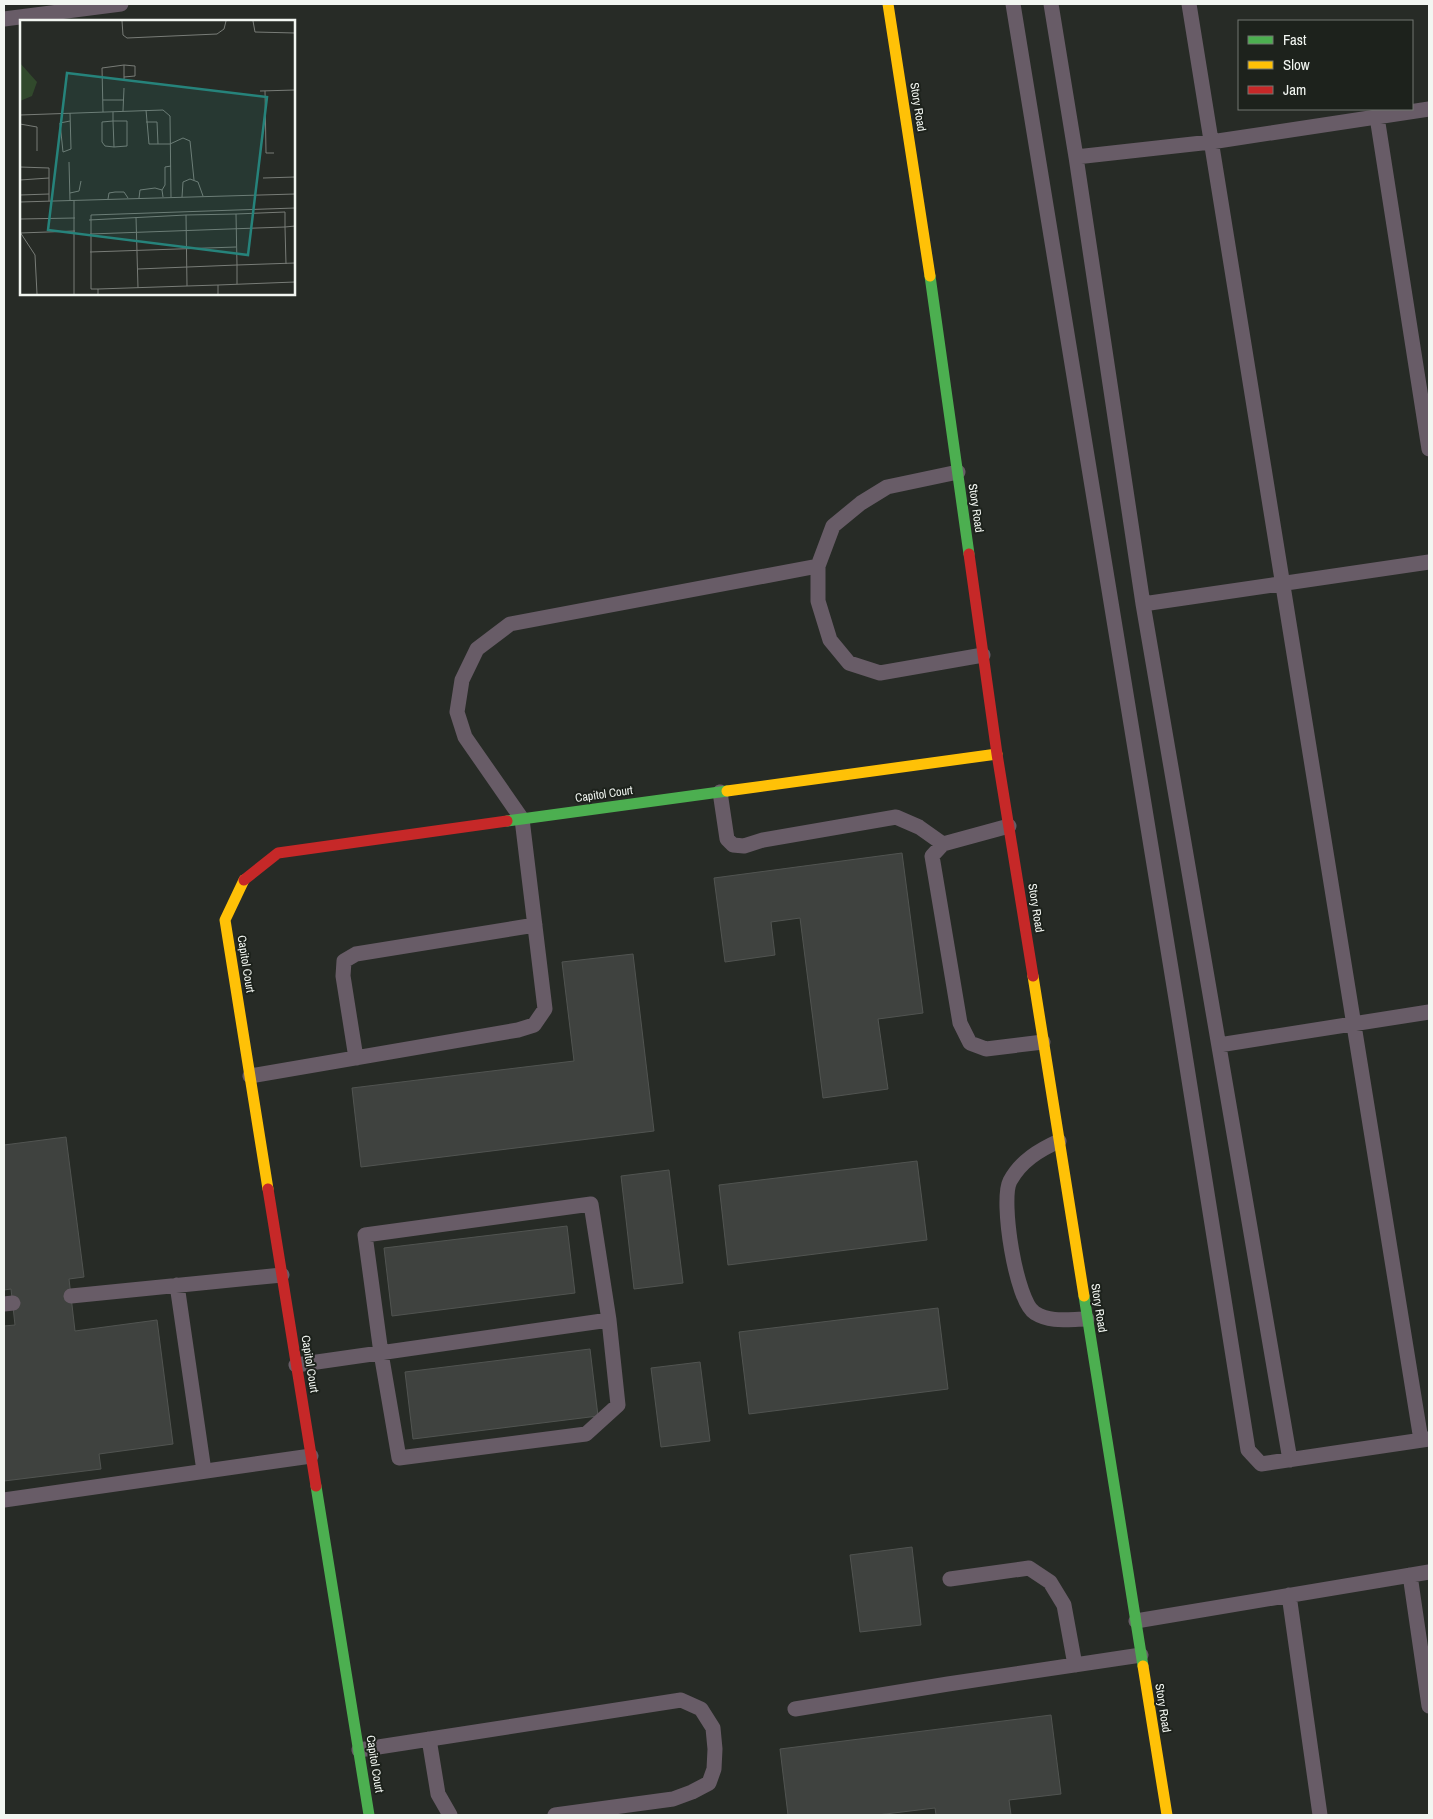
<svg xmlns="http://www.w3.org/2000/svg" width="1433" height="1819" viewBox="0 0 1433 1819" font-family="'Archivo Narrow',sans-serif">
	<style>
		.building { fill: #3f423f; stroke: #515451 }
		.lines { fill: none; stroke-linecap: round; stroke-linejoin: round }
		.lane { stroke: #685c67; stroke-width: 15 }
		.fast { stroke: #4caf50; stroke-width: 11 }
		.slow { stroke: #ffc107; stroke-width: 11 }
		.jam { stroke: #c62828; stroke-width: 11 }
		.labels { text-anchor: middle; stroke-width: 4; stroke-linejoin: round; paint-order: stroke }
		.street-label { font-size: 12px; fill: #f2f6f1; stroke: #1d221c }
		.inset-road { fill: none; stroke: #787c77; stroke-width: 1 }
		.view { fill: #26837b; fill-opacity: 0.15; stroke: #26837b; stroke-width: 2.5 }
		.inset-edge { fill: none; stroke: #f2f6f1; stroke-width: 2.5 }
	</style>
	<rect width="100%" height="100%" fill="#272b26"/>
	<!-- building -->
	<path class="building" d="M 902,853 L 923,1013 L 878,1019 L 888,1089 L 823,1098 L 800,918 L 771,922 L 775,955 L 725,962 L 714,878 Z
		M 633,954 L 654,1131 L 361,1167 L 352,1088 L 574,1061 L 562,962 Z
		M 66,1137 L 84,1277 L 69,1279 L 75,1331 L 157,1320 L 173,1444 L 99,1454 L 101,1469 L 4,1481 L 4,1326 L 15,1325 L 11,1289 L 4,1290 L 4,1145 Z
		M 917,1161 L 927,1240 L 728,1265 L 719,1185 Z
		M 669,1170 L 683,1283 L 634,1289 L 621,1176 Z
		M 567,1226 L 575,1293 L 392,1316 L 384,1248 Z
		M 938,1308 L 948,1389 L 749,1414 L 739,1332 Z
		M 590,1349 L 598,1416 L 413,1439 L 405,1372 Z
		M 700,1362 L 710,1441 L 661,1447 L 651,1368 Z
		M 912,1547 L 921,1625 L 860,1632 L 850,1555 Z
		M 1051,1715 L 1061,1794 L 1009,1800 L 1011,1815 L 936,1815 L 935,1808 L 877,1815 L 788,1815 L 780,1749 Z"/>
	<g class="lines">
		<!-- lane -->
		<path class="lane" d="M 1013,4 L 1178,1011 L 1248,1450 L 1261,1464 L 1429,1439
			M 1051,4 L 1076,157
			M 1189,4 L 1421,1440
			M 4,19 L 121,4
			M 1377,117 L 1429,449
			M 958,472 L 887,487 L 861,503 L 833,526 L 818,566 L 818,601 L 830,640 L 849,663 L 880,673 L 983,655
			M 1143,604 L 1076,157 L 1211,142 L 1429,109
			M 720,792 L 727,839 L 733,845 L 744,846 L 763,840 L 896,817 L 919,827 L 943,844
			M 1009,826 L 943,844 L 932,856 L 960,1023 L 970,1043 L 986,1049 L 1043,1042
			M 1219,1045 L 1429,1012
			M 356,1058 L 343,976 L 344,961 L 356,954 L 535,925
			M 250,1076 L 518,1030 L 534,1025 L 545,1009 L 522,819 L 465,737 L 457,712 L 462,680 L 477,649 L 510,624 L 818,566
			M 1059,1141 C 1039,1150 1021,1161 1010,1181 C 1000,1200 1016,1302 1035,1313 C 1051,1323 1069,1319 1087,1319
			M 177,1285 L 204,1471
			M 71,1296 L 282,1275
			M 4,1304 L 13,1303
			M 296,1365 L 609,1320 L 591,1204 L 365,1235 L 381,1353 L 399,1458 L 586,1434 L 618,1405 L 609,1320
			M 1290,1460 L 1143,604 L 1429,562
			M 4,1500 L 311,1456
			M 1410,1575 L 1429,1706
			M 950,1579 L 1029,1568 L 1050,1582 L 1064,1605 L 1075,1665
			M 1289,1595 L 1320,1815
			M 1136,1621 L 1429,1572
			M 795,1709 L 948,1684 L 1141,1655
			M 429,1739 L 438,1794 L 450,1815
			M 359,1750 L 681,1700 L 701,1709 L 713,1728 L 715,1749 L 714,1769 L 709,1783 L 692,1792 L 673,1799 L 555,1815"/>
		<!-- fast -->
		<path class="fast" d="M 930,276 L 969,554
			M 507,821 L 727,791
			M 1084,1296 L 1143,1666
			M 316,1486 L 369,1815"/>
		<!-- slow -->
		<path class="slow" d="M 888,4 L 930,276
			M 727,791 L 997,754
			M 244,880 L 225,920 L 268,1189
			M 1033,976 L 1084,1296
			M 1143,1666 L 1167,1815"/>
		<!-- jam -->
		<path class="jam" d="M 969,554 L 997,754 L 1033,976
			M 244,880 L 278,853 L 507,821
			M 268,1189 L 316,1486"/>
	</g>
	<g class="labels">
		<!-- street labels -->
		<g class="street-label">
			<text transform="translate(918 107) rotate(81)" y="4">Story Road</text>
			<text transform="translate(976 508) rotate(82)" y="4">Story Road</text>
			<text transform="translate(604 794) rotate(-8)" y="4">Capitol Court</text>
			<text transform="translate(1036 908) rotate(81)" y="4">Story Road</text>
			<text transform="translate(246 964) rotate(81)" y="4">Capitol Court</text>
			<text transform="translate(1099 1308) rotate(81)" y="4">Story Road</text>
			<text transform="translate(310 1364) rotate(81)" y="4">Capitol Court</text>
			<text transform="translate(1163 1708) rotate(81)" y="4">Story Road</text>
			<text transform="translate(375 1764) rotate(81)" y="4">Capitol Court</text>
		</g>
	</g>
	<!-- overview -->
	<g transform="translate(20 20)">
		<rect width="275" height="275" fill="#272b26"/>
		<path d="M 0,43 L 17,62 L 12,76 L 0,81 Z" fill="#31492c"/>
		<path class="inset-road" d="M 102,1 L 103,15 L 107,18 L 197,14 L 204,9 L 206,1M 233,1 L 235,12 L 275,13M 104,45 L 115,46 L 115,56 L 104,57M 240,71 L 275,70M 245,71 L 246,133 L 254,133M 83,80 L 104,80M 126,90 L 129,124 L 150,124 L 163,118 L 170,121 L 174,160M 103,91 L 104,68M 83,92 L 82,48 L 104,45 L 104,61M 93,92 L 93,101 L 94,127 L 107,126 L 107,101 L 93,101 L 82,102 L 82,122 L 85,126 L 94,127M 50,93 L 51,129 L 43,132 L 40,103 L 50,101M 0,95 L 143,90 L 150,96 L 151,177M 126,102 L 137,102 L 138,124M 0,104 L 17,107 L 17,131M 49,142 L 50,181M 0,147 L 29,148 L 29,181M 243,158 L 275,157M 0,160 L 29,158M 142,170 L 145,165 L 145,147 L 151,146M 50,173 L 59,171 L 61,161M 0,175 L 29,174M 162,177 L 163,162 L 170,159 L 178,162 L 183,176M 119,178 L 120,170 L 135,168 L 142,170 L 143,177M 88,179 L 89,173 L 95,172 L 104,172 L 108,178M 54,180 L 54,274M 0,182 L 275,174M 216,194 L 265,192 L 265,207 L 275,206M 116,197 L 118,268M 0,199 L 55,198M 69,200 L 166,195 L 167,266 L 198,265M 0,212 L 15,235 L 17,274M 0,213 L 55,211M 70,214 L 265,207 L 266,244M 70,232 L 216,227M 118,249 L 217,245 L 216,194 L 166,195M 217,264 L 217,245 L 275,243M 78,269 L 167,266M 78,274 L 78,269 L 71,269 L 71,195 L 275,188M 198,274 L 198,265 L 275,262"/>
		<path class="view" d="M 47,53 L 247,77 L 228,235 L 28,210 Z"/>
		<rect width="275" height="275" class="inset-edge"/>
	</g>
	<!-- border -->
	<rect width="1433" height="1819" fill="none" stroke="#f2f6f1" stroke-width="10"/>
	<!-- legend -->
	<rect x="1238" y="20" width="175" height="90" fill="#1d221c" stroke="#727771"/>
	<rect x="1248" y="36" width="25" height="8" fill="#4caf50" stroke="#727771"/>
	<text x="1283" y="45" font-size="15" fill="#f2f6f1">Fast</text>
	<rect x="1248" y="61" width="25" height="8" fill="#ffc107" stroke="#727771"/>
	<text x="1283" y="70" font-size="15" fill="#f2f6f1">Slow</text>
	<rect x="1248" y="86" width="25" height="8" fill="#c62828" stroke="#727771"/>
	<text x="1283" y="95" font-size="15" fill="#f2f6f1">Jam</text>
</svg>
